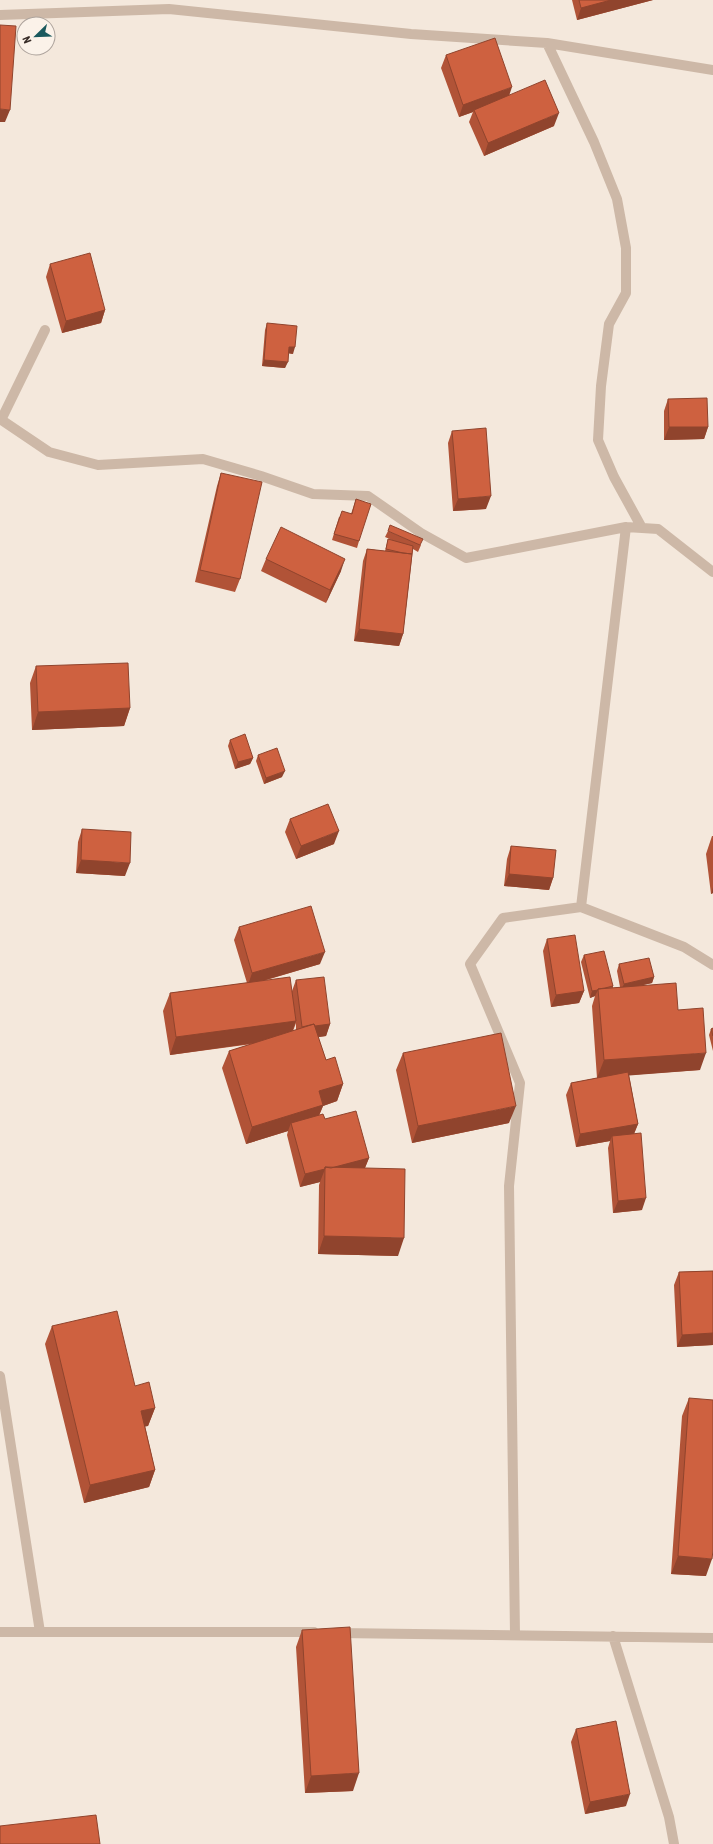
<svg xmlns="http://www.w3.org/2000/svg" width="713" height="1844" viewBox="0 0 713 1844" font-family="'Asap Condensed',sans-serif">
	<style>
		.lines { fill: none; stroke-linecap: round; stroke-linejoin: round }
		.minor { stroke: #cdb8a7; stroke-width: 10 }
		.wall { fill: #b15337; fill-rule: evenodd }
		.shaded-wall { fill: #90442d }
		.building { fill: #ce6140; stroke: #90442d }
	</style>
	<rect width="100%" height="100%" fill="#f4e8dc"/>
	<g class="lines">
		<!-- minor -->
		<path class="minor" d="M 0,15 L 169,9 L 411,34 L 547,43 L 713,70
			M 547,43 L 594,142 L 617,199 L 626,248 L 626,293 L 609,324 L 601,386 L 598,440 L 614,477 L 642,528
			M 0,419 L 49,452 L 98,465 L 203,459 L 261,476 L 313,494 L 368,496 L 421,533 L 466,558 L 626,527 L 658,529 L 713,572
			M 1,420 L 45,330
			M 581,907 L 626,527
			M 0,1376 L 40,1632
			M 0,1632 L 314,1632
			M 338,1633 L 713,1638
			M 515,1635 L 509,1186 L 520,1083 L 470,964 L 503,918 L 581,907 L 684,947 L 713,965
			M 613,1636 L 669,1817 L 674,1844"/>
	</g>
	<!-- wall -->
	<path class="wall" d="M 572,0 L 653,0 L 577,20 Z
		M 446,55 L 510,95 L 554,126 L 484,156 L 469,122 L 473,112 L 459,117 L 441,68 Z
		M 50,264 L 105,310 L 101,323 L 62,333 L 46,277 Z
		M 267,323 L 293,354 L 288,353 L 285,368 L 262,366 L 265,330 Z
		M 668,399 L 708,427 L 704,439 L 664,440 L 664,411 Z
		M 452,431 L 486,509 L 453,511 L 448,443 Z
		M 221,473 L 240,579 L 235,592 L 195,582 L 217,486 Z
		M 356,499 L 359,541 L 357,548 L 332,540 L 339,517 L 351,514 Z
		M 388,531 L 421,545 L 418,552 L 413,549 L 403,634 L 399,646 L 354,641 L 363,561 L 367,549 L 385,551 L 388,539 L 392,540 L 385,537 Z
		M 266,559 L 341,571 L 326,603 L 261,571 Z
		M 36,666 L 130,708 L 124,726 L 32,730 L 30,683 Z
		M 230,740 L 253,758 L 250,764 L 235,769 L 228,746 Z
		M 258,755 L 282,777 L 264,784 L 256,761 Z
		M 290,819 L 334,844 L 296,859 L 285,832 Z
		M 82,829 L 125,876 L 76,873 L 78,842 Z
		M 712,836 L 713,836 L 713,893 L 711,894 L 706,854 Z
		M 511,846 L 553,878 L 549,890 L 504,886 L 507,859 Z
		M 239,927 L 320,964 L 263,981 L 292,991 L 296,980 L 330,1024 L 326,1036 L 318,1037 L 326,1060 L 343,1084 L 337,1101 L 323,1106 L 319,1116 L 325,1119 L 369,1158 L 365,1168 L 398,1256 L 318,1254 L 319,1185 L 320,1182 L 300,1187 L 287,1135 L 288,1131 L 246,1144 L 222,1068 L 229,1051 L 252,1044 L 170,1055 L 163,1011 L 170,993 L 247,983 L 234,940 ZM 296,1023 L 296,1030 L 293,1031 Z
		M 547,939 L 584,991 L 579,1003 L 551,1007 L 543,951 Z
		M 584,955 L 613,986 L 613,988 L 620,987 L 617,971 L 619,964 L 654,977 L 652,983 L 643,985 L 678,1010 L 700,1070 L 629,1075 L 638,1124 L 634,1134 L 642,1210 L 613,1213 L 608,1148 L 610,1141 L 576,1147 L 566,1095 L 571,1083 L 597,1078 L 592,1006 L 595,996 L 590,998 L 581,962 Z
		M 713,1028 L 713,1051 L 709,1035 L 711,1029 Z
		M 403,1053 L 509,1123 L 412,1143 L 396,1070 Z
		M 713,1271 L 713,1345 L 677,1347 L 674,1285 L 679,1272 Z
		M 52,1326 L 135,1386 L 155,1408 L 148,1426 L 145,1426 L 155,1470 L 149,1487 L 84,1503 L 45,1344 Z
		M 689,1398 L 706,1576 L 671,1574 L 682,1416 Z
		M 302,1630 L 353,1791 L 305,1793 L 296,1647 Z
		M 576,1729 L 626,1806 L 585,1814 L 571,1742 Z"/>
	<!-- shaded-wall -->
	<path class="shaded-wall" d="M 611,0 L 653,0 L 577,20 L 581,8 Z
		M 512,87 L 508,99 L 474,110 L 473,112 L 459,117 L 463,105 Z
		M 0,109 L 10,110 L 5,122 L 0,122 Z
		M 559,113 L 554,126 L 484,156 L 488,143 Z
		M 105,310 L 101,323 L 62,333 L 66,321 Z
		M 289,347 L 295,347 L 293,354 L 287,353 Z
		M 264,360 L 288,362 L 285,368 L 262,366 Z
		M 669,427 L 708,427 L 704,439 L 664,440 Z
		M 491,496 L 486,509 L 453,511 L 458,499 Z
		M 345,559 L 341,571 L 326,603 L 330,590 Z
		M 359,629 L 403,634 L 399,646 L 354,641 Z
		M 130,708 L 124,726 L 32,730 L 38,712 Z
		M 253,758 L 250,764 L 235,769 L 238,762 Z
		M 285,771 L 282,777 L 264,784 L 266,778 Z
		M 339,831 L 334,844 L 296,859 L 301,846 Z
		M 81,860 L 130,863 L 125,876 L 76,873 Z
		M 509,874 L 553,878 L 549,890 L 504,886 Z
		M 713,887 L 713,893 L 711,894 Z
		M 325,952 L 320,964 L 248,985 L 252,973 Z
		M 654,977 L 652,983 L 621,990 L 624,984 Z
		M 598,990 L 595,996 L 590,998 L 592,991 Z
		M 584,991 L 579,1003 L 551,1007 L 556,995 Z
		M 296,1021 L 290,1038 L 170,1055 L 176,1037 Z
		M 330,1024 L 326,1036 L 298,1040 L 302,1027 Z
		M 706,1053 L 700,1070 L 597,1078 L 604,1060 Z
		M 343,1084 L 337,1101 L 323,1106 L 316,1122 L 291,1123 L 288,1131 L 246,1144 L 252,1127 L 319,1091 Z
		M 516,1106 L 509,1123 L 412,1143 L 418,1126 Z
		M 638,1124 L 633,1136 L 612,1136 L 610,1141 L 576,1147 L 580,1134 Z
		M 369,1158 L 364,1170 L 325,1169 Z
		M 325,1169 L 320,1182 L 300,1187 L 305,1174 Z
		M 646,1198 L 642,1210 L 613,1213 L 618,1201 Z
		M 324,1236 L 404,1238 L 398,1256 L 318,1254 Z
		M 713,1333 L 713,1345 L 677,1347 L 682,1335 Z
		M 155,1408 L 148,1426 L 135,1429 L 141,1411 Z
		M 155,1470 L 149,1487 L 84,1503 L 90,1485 Z
		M 678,1556 L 712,1559 L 706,1576 L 671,1574 Z
		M 359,1773 L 353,1791 L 305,1793 L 311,1776 Z
		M 630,1794 L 626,1806 L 585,1814 L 590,1802 Z"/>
	<!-- building -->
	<path class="building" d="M 579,0 L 611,0 L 581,8 Z
		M 0,25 L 16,26 L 10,110 L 0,109 Z
		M 495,38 L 512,87 L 463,105 L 446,55 Z
		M 545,80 L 559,113 L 488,143 L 474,110 Z
		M 90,253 L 105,310 L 66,321 L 50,264 Z
		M 267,323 L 297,326 L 295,347 L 289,347 L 288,362 L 264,360 Z
		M 707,398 L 708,427 L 669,427 L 668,399 Z
		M 486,428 L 491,496 L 458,499 L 452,431 Z
		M 221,473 L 262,482 L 240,579 L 200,570 Z
		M 356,499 L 371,504 L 359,541 L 334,534 L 342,511 L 352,514 Z
		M 390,525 L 423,539 L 420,545 L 388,531 Z
		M 281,527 L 345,559 L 330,590 L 266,559 Z
		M 388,539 L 413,546 L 412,554 L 403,553 L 386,549 Z
		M 367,549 L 412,554 L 403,634 L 359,629 Z
		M 128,663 L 130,708 L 38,712 L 36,666 Z
		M 245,734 L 253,758 L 238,762 L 230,740 Z
		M 277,748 L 285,771 L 266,778 L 258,755 Z
		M 328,804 L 339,831 L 301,846 L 290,819 Z
		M 82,829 L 131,832 L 130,863 L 81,860 Z
		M 511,846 L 556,850 L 553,878 L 509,874 Z
		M 311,906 L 325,952 L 252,973 L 239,927 Z
		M 575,935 L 584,991 L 556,995 L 547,939 Z
		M 604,951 L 613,986 L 605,988 L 598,989 L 598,990 L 592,991 L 584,955 Z
		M 649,958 L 654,977 L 624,984 L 619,964 Z
		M 290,977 L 296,1021 L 176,1037 L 170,993 Z
		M 324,977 L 330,1024 L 315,1026 L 314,1024 L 302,1027 L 296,980 Z
		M 676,983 L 678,1010 L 703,1008 L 706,1053 L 604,1060 L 598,989 Z
		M 314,1024 L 326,1060 L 335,1057 L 343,1084 L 319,1091 L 323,1105 L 252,1127 L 229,1051 Z
		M 713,1028 L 713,1036 L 711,1029 Z
		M 501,1033 L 516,1106 L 418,1126 L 403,1053 Z
		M 628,1072 L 638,1124 L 580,1134 L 571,1083 Z
		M 356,1111 L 369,1158 L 331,1168 L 325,1167 L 325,1169 L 305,1174 L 291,1123 L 323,1114 L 325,1119 Z
		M 641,1133 L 646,1198 L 618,1201 L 612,1136 Z
		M 325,1167 L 405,1169 L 404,1238 L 324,1236 Z
		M 713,1271 L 713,1333 L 682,1335 L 679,1272 Z
		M 117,1311 L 135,1386 L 149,1382 L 155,1408 L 141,1411 L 155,1470 L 90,1485 L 52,1326 Z
		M 689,1398 L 713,1400 L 713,1550 L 712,1559 L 678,1556 Z
		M 350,1627 L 359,1773 L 311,1776 L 302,1630 Z
		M 616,1721 L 630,1794 L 590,1802 L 576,1729 Z
		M 96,1815 L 100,1844 L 0,1844 L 0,1826 Z"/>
	<!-- north arrow -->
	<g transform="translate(36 36) rotate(247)"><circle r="19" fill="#fbf2e9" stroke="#ada39c"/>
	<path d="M0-3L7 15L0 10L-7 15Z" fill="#1a595d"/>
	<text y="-6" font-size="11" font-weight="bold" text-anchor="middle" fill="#392d28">N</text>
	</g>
</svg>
